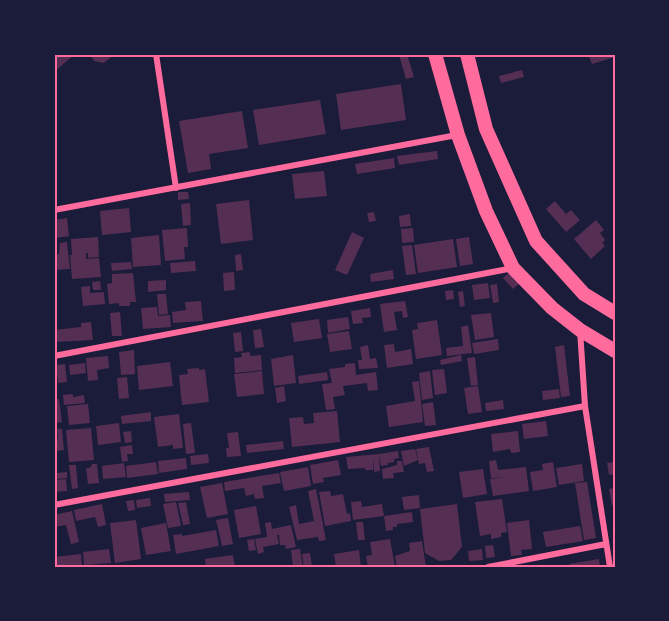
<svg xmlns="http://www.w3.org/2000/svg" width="669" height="621" viewBox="0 0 669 621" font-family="Overpass,sans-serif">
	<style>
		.building { fill: #542f53 }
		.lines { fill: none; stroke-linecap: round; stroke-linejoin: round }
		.minor { stroke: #ff6b9d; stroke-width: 6 }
		.trunk { stroke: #ff6b9d; stroke-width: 14 }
		.neatline { fill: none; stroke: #ff6b9d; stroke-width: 2 }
	</style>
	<rect width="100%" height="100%" fill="#1b1b3a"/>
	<!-- building -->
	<path class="building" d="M 54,54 L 75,54 L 54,72 Z
		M 90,54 L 112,54 L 112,56 L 104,63 L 94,61 Z
		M 402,54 L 407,54 L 414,77 L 406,79 L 399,55 Z
		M 588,54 L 614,54 L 615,57 L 592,64 Z
		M 522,70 L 524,77 L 501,83 L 499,76 Z
		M 401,84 L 406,120 L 341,130 L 336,94 Z
		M 320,100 L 326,134 L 259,145 L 253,110 Z
		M 242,111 L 248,148 L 209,154 L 211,169 L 188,173 L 179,121 Z
		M 437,151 L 438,159 L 399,165 L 397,156 Z
		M 394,158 L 395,168 L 357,174 L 355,164 Z
		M 324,171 L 327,196 L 295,199 L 292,174 Z
		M 178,192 L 188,192 L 189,199 L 178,200 Z
		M 249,200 L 253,240 L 221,244 L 216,204 Z
		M 555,201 L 566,214 L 571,210 L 580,220 L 566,232 L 546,209 Z
		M 190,203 L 191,225 L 183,226 L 181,204 Z
		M 129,208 L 131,232 L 102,235 L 100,211 Z
		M 374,212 L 376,221 L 369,222 L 367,213 Z
		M 410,214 L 411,226 L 400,227 L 399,216 Z
		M 67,218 L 69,236 L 55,238 L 54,220 Z
		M 596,220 L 604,230 L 600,233 L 605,240 L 602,243 L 605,246 L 591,259 L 574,239 Z
		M 187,228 L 188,247 L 184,247 L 185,259 L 165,261 L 162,230 Z
		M 413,228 L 414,242 L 402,243 L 401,229 Z
		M 352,232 L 364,238 L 347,275 L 335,270 Z
		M 159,235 L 161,265 L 133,267 L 131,238 Z
		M 98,237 L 99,257 L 88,258 L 88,253 L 86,253 L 86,259 L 99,258 L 101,277 L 72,279 L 70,255 L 72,255 L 71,239 Z
		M 469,237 L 473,264 L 460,266 L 456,239 Z
		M 453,239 L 457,267 L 418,273 L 414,245 Z
		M 67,242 L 70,269 L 54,270 L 54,255 L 59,254 L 60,243 Z
		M 412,245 L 416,274 L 406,275 L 402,246 Z
		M 241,254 L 243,270 L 236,271 L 235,255 Z
		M 195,261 L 196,271 L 171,273 L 170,263 Z
		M 131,262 L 132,269 L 112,271 L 111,263 Z
		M 393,270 L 394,279 L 371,282 L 370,274 Z
		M 234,272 L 235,290 L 224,291 L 223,273 Z
		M 133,273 L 136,302 L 130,302 L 130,306 L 119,306 L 119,303 L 109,304 L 107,284 L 112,283 L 112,274 Z
		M 509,273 L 519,284 L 513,289 L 503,278 Z
		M 166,280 L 166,290 L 148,292 L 148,281 Z
		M 100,281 L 101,290 L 93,290 L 92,282 Z
		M 488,283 L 490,298 L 474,300 L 472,285 Z
		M 497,284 L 499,302 L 493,303 L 490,285 Z
		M 90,286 L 90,293 L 104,292 L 105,304 L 83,306 L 81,287 Z
		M 453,290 L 454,299 L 446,300 L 445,291 Z
		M 463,291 L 465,306 L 460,307 L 458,292 Z
		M 157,294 L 166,294 L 168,314 L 159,315 Z
		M 201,301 L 203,321 L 173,323 L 172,312 L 186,310 L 185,302 Z
		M 405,301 L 408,317 L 403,318 L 402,311 L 394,312 L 397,330 L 384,332 L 380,304 Z
		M 157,307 L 158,316 L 170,315 L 171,327 L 143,329 L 141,308 Z
		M 370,308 L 371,317 L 362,318 L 363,323 L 353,324 L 351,311 Z
		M 120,312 L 122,336 L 112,336 L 110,313 Z
		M 491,313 L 494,337 L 475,340 L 471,315 Z
		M 348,317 L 350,329 L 328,333 L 327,320 Z
		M 319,319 L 322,338 L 294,342 L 291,323 Z
		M 437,320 L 442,355 L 416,359 L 412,330 L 418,329 L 417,323 Z
		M 91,322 L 93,340 L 55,342 L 54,330 L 81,327 L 81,323 Z
		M 468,325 L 472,353 L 447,356 L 446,348 L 463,346 L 461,327 Z
		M 261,329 L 264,347 L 255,348 L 253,330 Z
		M 349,331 L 352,349 L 330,352 L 327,334 Z
		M 241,332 L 243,351 L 235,352 L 233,333 Z
		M 498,339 L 499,350 L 474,354 L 472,343 Z
		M 394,344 L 395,352 L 411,349 L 413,364 L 387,368 L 384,345 Z
		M 368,345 L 370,359 L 376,358 L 378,368 L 359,369 L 358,360 L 362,360 L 360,347 Z
		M 564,345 L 570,396 L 561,397 L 555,347 Z
		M 134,350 L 135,374 L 121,375 L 119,352 Z
		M 250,352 L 250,356 L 261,355 L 262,370 L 235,373 L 234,358 L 242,357 L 241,353 Z
		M 293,355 L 296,383 L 274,386 L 271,359 Z
		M 461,355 L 462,361 L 441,365 L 440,360 Z
		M 108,356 L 109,368 L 97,370 L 98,380 L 88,381 L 86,358 Z
		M 475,357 L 478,385 L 471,386 L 467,358 Z
		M 170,362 L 173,386 L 139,390 L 137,366 Z
		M 85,363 L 86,373 L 70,375 L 69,365 Z
		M 355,363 L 356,375 L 376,372 L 378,390 L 368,391 L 367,383 L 343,386 L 345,395 L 333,397 L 335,409 L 326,410 L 322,384 L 332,383 L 329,369 L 345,367 L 345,364 Z
		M 65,364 L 67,382 L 58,383 L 56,365 Z
		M 199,368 L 199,370 L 205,369 L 209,402 L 182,405 L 179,375 L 188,374 L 187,369 Z
		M 444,369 L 447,393 L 435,395 L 432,370 Z
		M 262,371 L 264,394 L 237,397 L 234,374 Z
		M 430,371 L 433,398 L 422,400 L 419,373 Z
		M 327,372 L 328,380 L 299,384 L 298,376 Z
		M 127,377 L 129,398 L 119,399 L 117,378 Z
		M 419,381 L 423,422 L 389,427 L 386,406 L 415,401 L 412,382 Z
		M 284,386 L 286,401 L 277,403 L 275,388 Z
		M 478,386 L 482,412 L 468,414 L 464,388 Z
		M 559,389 L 560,398 L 543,400 L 542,391 Z
		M 73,394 L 73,397 L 84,395 L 85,403 L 64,405 L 63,395 Z
		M 59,399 L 62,422 L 56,423 L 54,400 Z
		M 503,400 L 504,409 L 486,411 L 485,403 Z
		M 433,402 L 436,425 L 425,426 L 422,404 Z
		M 88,404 L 90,423 L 69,425 L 67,406 Z
		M 337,411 L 340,442 L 292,447 L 289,418 L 303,417 L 304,424 L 314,423 L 313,413 Z
		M 151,412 L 151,421 L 122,424 L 121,416 Z
		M 179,414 L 183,448 L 173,449 L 173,445 L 158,447 L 154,417 Z
		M 546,421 L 548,436 L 524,439 L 522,424 Z
		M 119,423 L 121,442 L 98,445 L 96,426 Z
		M 191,423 L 195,453 L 186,454 L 183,424 Z
		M 91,428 L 94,460 L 69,462 L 66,430 Z
		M 57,429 L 62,429 L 64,450 L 56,451 L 55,440 L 58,439 Z
		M 131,431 L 132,442 L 125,443 L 123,432 Z
		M 518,431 L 520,452 L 511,453 L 510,449 L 493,452 L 491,434 Z
		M 238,432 L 241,456 L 227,457 L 226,448 L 229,448 L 227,433 Z
		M 283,441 L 284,449 L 247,453 L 246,445 Z
		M 132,445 L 133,454 L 127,454 L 128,461 L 122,462 L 120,447 Z
		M 429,447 L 434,471 L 427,472 L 425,463 L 419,464 L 416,449 Z
		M 415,449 L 418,460 L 404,466 L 401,451 Z
		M 398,451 L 399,458 L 394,459 L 394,462 L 388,463 L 388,465 L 381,466 L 379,454 Z
		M 208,454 L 209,463 L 191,465 L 190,456 Z
		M 379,454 L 380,471 L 374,472 L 373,458 L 373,470 L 365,470 L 365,468 L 348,469 L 346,457 Z
		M 186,458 L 187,469 L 159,473 L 158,461 Z
		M 338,460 L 341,475 L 323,478 L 324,482 L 313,484 L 310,465 Z
		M 496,460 L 498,470 L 526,467 L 529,491 L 493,496 L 490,479 L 505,477 L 491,478 L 489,461 Z
		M 397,461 L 402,461 L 404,472 L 393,473 L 394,478 L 383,479 L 382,469 L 397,465 Z
		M 156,462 L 158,474 L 127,478 L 126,466 Z
		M 553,462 L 557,487 L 533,491 L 530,472 L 543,470 L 542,464 Z
		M 615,462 L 615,474 L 609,475 L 607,463 Z
		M 124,463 L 126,477 L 103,479 L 102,466 Z
		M 92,464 L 97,464 L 99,483 L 88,484 L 86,468 L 90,468 Z
		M 582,464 L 584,481 L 559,485 L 556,468 Z
		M 69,465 L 76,465 L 78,488 L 72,489 Z
		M 308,467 L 311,486 L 284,491 L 280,472 Z
		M 483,469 L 487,494 L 463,498 L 459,472 Z
		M 67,472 L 67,478 L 57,479 L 57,473 Z
		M 279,473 L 281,483 L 262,486 L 264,498 L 255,499 L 254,494 L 246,496 L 244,488 L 225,491 L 224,482 Z
		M 66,479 L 67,491 L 54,492 L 54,480 Z
		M 587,482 L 596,538 L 584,540 L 575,483 Z
		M 222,483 L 228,514 L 207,518 L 200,487 Z
		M 615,488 L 615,505 L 612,505 L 609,489 Z
		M 316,489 L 326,540 L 319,541 L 318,537 L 297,540 L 289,507 L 296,505 L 299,524 L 314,521 L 308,491 Z
		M 330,491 L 331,496 L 343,494 L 347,514 L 350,513 L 351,521 L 325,526 L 319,492 Z
		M 189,492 L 190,500 L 165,502 L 164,494 Z
		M 419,495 L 420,508 L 404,510 L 402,497 Z
		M 150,498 L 151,506 L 137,508 L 136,500 Z
		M 502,499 L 507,532 L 501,533 L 501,537 L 491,539 L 491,534 L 480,536 L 475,502 Z
		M 134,500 L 135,510 L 128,511 L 126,501 Z
		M 361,501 L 362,507 L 382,504 L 384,516 L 353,520 L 351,502 Z
		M 176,502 L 181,526 L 168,528 L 163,504 Z
		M 186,502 L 190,524 L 183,525 L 178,503 Z
		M 102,504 L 106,525 L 98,527 L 95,517 L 76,521 L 74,510 Z
		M 457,504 L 462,547 L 451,560 L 439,561 L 425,553 L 420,509 Z
		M 256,506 L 261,534 L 239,538 L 234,510 Z
		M 72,511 L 79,542 L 71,544 L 66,525 L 54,527 L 54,515 Z
		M 412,512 L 413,522 L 397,524 L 397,527 L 393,527 L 393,530 L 386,531 L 384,516 Z
		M 228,518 L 233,544 L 222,546 L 216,520 Z
		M 136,520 L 141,559 L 115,563 L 110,523 Z
		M 529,520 L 532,549 L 521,550 L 522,555 L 511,556 L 507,523 Z
		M 271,522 L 272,529 L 291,525 L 296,547 L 286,549 L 285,545 L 280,545 L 279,535 L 277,535 L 279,544 L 263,547 L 264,552 L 258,554 L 255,539 L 267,537 L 265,523 Z
		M 356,522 L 363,522 L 365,540 L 358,540 Z
		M 166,523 L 171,551 L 146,555 L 141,528 Z
		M 580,526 L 583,541 L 546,547 L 543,532 Z
		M 216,530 L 219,546 L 176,554 L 173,535 L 182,534 L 182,536 Z
		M 254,539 L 256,550 L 249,551 L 247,540 Z
		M 390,539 L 395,567 L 368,567 L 366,556 L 372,555 L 370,542 Z
		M 422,541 L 426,567 L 397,567 L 395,556 L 410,551 L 409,543 Z
		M 493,545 L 495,557 L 486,558 L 485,546 Z
		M 109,549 L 111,563 L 84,565 L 83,552 Z
		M 300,549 L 303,567 L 293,567 L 291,550 Z
		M 482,549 L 483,560 L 469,561 L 468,551 Z
		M 359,550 L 361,567 L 336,567 L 334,554 Z
		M 310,553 L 312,567 L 304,567 L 302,554 Z
		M 81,554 L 82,567 L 54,567 L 54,557 Z
		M 233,555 L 235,567 L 206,567 L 205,559 Z
		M 599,559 L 600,567 L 570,567 L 569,564 Z"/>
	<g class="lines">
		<!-- minor -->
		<path class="minor" d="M 156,54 L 176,188
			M 54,210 L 457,135
			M 580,330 L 585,406 L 610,567
			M 54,356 L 513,268
			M 54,505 L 585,406
			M 488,567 L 606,544"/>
		<!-- trunk -->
		<path class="trunk" d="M 435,54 L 458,135 L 486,211 L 513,268 L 552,308 L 580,330 L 615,351
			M 467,54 L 486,129 L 536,241 L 584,294 L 615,313"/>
	</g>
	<!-- border -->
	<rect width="669" height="621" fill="none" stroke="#1b1b3a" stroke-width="111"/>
	<rect x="56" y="56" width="558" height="510" class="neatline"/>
</svg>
